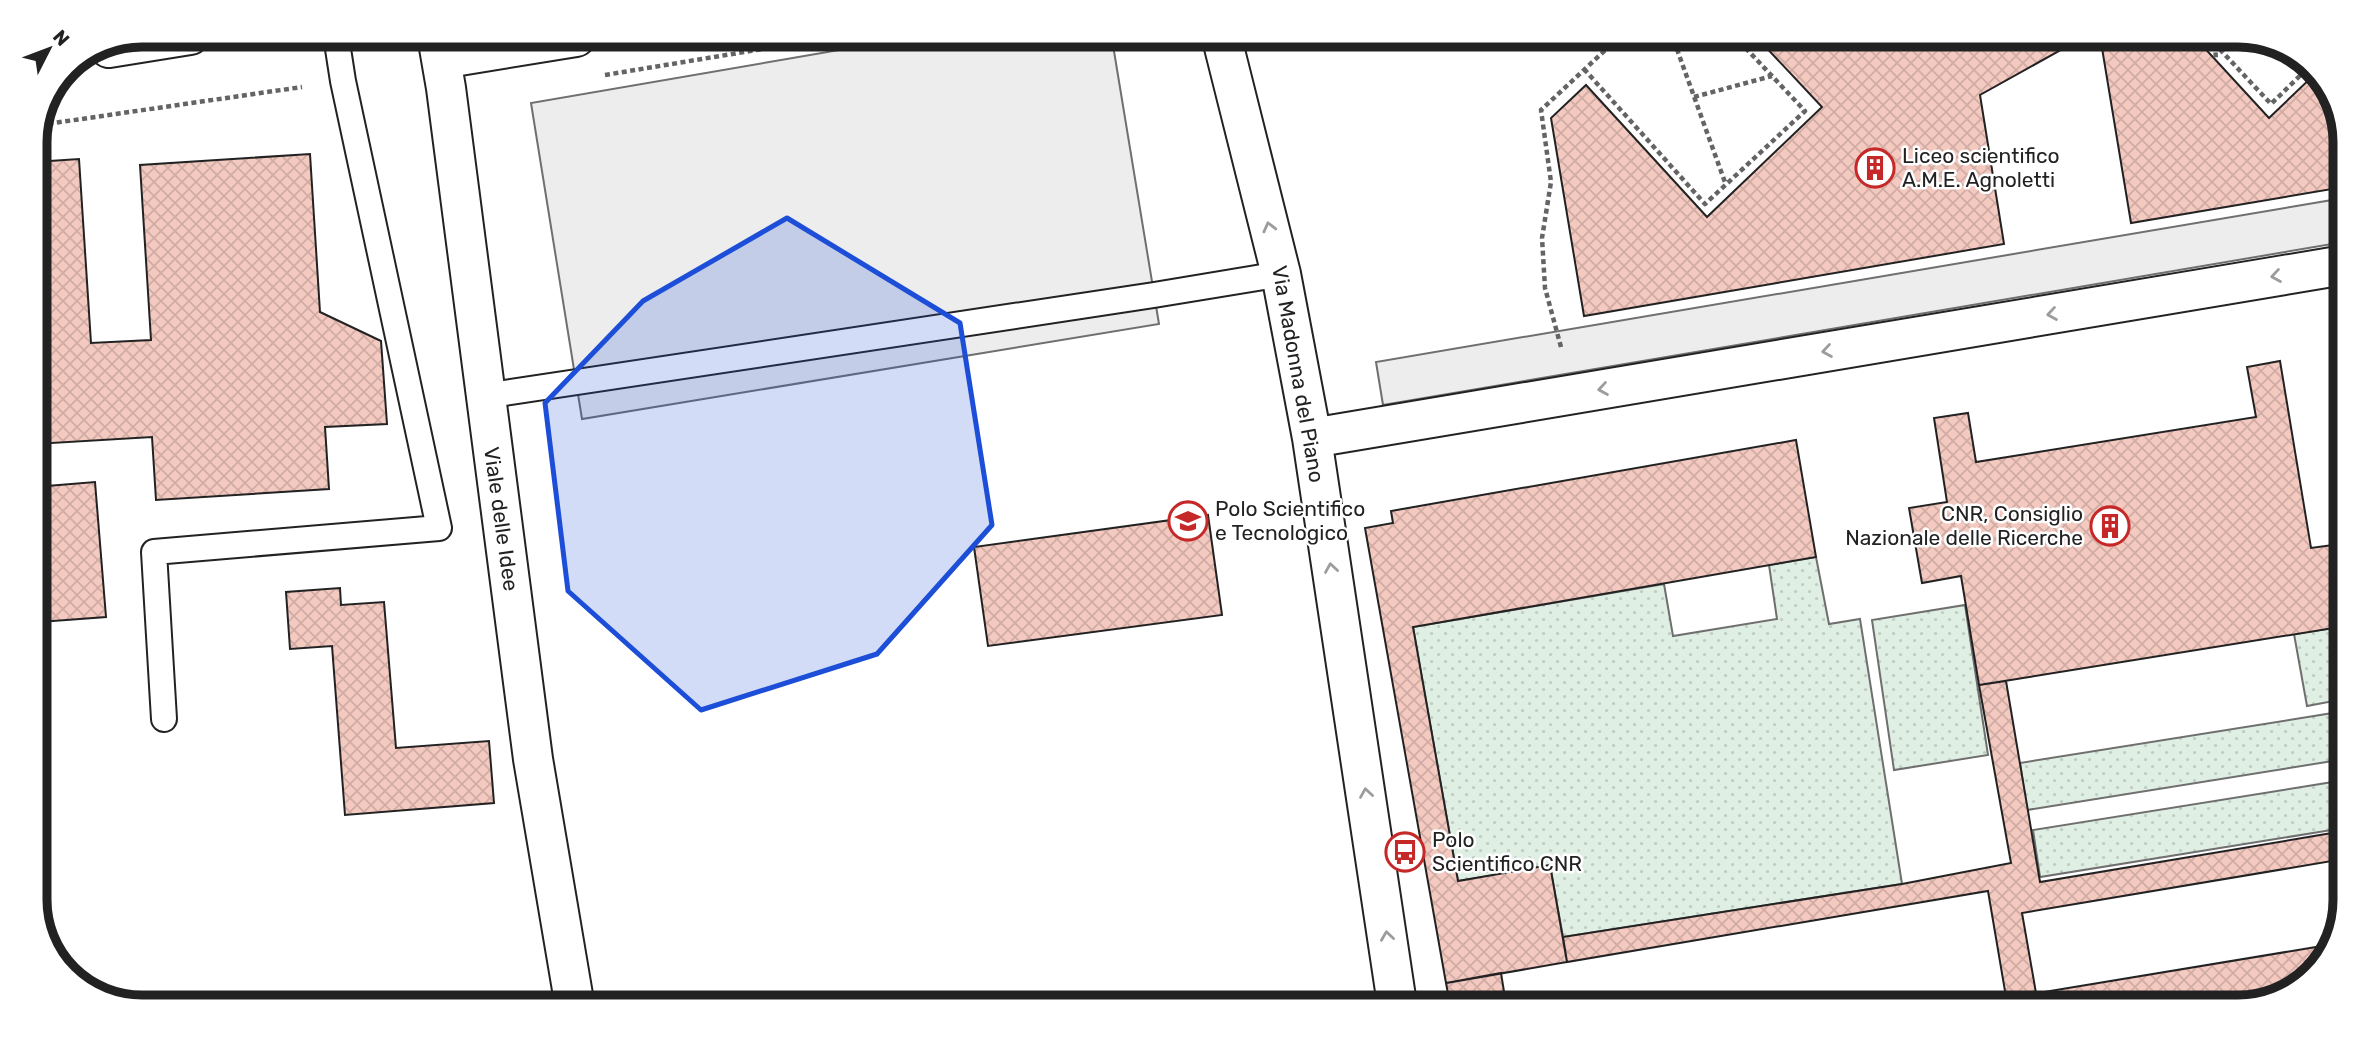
<svg xmlns="http://www.w3.org/2000/svg" width="2380" height="1042" viewBox="0 0 2380 1042" font-family="Rubik,sans-serif">
	<style>
		.green { fill: url(#green-dots); stroke: #6f6f6f; stroke-width: 2 }
		.parking { fill: #ededed; stroke: #6f6f6f; stroke-width: 2 }
		.building { fill: url(#building-cross-hatch); stroke: #222; stroke-width: 2 }
		.lines { fill: none; stroke-linecap: round; stroke-linejoin: round }
		.lane-casing { stroke: #222; stroke-width: 28 }
		.street-casing { stroke: #222; stroke-width: 42 }
		.path { stroke: #646464; stroke-width: 4.5; stroke-dasharray: 5 3.5; stroke-linecap: butt }
		.lane { stroke: #fff; stroke-width: 24 }
		.street { stroke: #fff; stroke-width: 38 }
		.oneway { stroke: #9c9c9c }
		.marked { fill: #1d4ed8; fill-opacity: 0.2; stroke: #1d4ed8; stroke-width: 5; stroke-linejoin: round }
		.labels { text-anchor: middle; stroke-width: 5; stroke-linejoin: round; paint-order: stroke }
		.poi-label { font-size: 21px; fill: #222; stroke: #fff; text-anchor: start }
		.street-label { font-size: 21px; fill: #222; stroke: #fff }
		.rim { fill: none; stroke: #222; stroke-width: 9 }
	</style>
	<defs>
		<pattern id="green-dots" width="8" height="8" patternUnits="userSpaceOnUse" patternTransform="scale(1.75)"><rect width="8" height="8" fill="#e0efe3"/><path d="M2 2h.1M6 6h.1" fill="none" stroke="#c0cdc2" stroke-width="1.8" stroke-linecap="round"/></pattern>
		<pattern id="building-cross-hatch" width="8" height="8" patternUnits="userSpaceOnUse" patternTransform="scale(1.75)"><rect width="8" height="8" fill="#f3c9c0"/><path d="M0 0l8 8M0 8l8-8" fill="none" stroke="#d0aca5"/></pattern>
	</defs>
	<rect width="100%" height="100%" fill="#fff"/>
	<!-- green -->
	<path class="green" d="M 1816,557 L 1829,624 L 1860,619 L 1902,884 L 1563,937 L 1550,866 L 1458,881 L 1413,627 L 1664,584 L 1673,636 L 1777,619 L 1769,565 Z
		M 1965,605 L 1988,755 L 1894,770 L 1872,620 Z
		M 2340,627 L 2339,700 L 2307,706 L 2294,634 Z
		M 2339,712 L 2339,760 L 2027,810 L 2020,763 Z
		M 2339,781 L 2338,829 L 2040,877 L 2033,830 Z"/>
	<!-- parking -->
	<path class="parking" d="M 909,38 L 1112,39 L 1159,324 L 582,419 L 531,103 Z
		M 2344,198 L 2344,242 L 1383,405 L 1376,362 Z"/>
	<!-- building -->
	<path class="building" d="M 1760,41 L 2075,42 L 1980,95 L 2004,244 L 1584,316 L 1551,118 L 1586,85 L 1707,217 L 1822,107 Z
		M 2101,42 L 2200,43 L 2269,118 L 2317,72 L 2323,77 L 2345,135 L 2344,187 L 2131,223 Z
		M 310,154 L 320,312 L 381,341 L 387,424 L 325,427 L 329,489 L 156,500 L 152,437 L 35,444 L 35,162 L 79,159 L 91,343 L 151,340 L 140,165 Z
		M 2280,361 L 2311,548 L 2341,544 L 2340,627 L 1979,685 L 1961,576 L 1922,583 L 1909,508 L 1947,502 L 1934,418 L 1968,413 L 1976,462 L 2256,417 L 2247,367 Z
		M 1796,440 L 1816,557 L 1413,627 L 1458,881 L 1550,865 L 1567,962 L 1446,983 L 1365,528 L 1393,523 L 1391,511 Z
		M 95,482 L 106,617 L 40,622 L 35,566 L 35,487 Z
		M 1208,515 L 1222,615 L 988,646 L 974,547 Z
		M 340,588 L 341,605 L 384,602 L 396,748 L 489,741 L 494,803 L 345,815 L 332,646 L 290,649 L 286,592 Z
		M 2006,681 L 2040,882 L 2338,832 L 2338,860 L 2022,913 L 2036,993 L 2006,997 L 1988,891 L 1567,962 L 1563,937 L 1902,884 L 2011,863 L 1979,685 Z
		M 2334,944 L 2298,989 L 2238,1007 L 1991,1006 L 1990,1001 Z
		M 1501,973 L 1506,1004 L 1450,1004 L 1446,983 Z"/>
	<g class="lines">
		<!-- lane casing -->
		<g class="lane-casing">
			<path id="lane" d="M 484,396 L 1154,295 L 1281,274
				M 164,719 L 154,552 L 439,528 L 343,81 L 336,36"/>
		</g>
		<!-- street casing -->
		<g class="street-casing">
			<path id="street" d="M 437,36 L 446,88 L 533,759 L 574,1001
				M 1222,39 L 1281,274 L 1312,438 L 1397,1004
				M 109,48 L 190,35
				M 441,59 L 576,37
				M 1312,438 L 2344,265"/>
		</g>
		<!-- path -->
		<path class="path" d="M 1674,41 L 1726,185
			M 2214,43 L 2271,104 L 2309,67
			M 2215,44 L 2216,61
			M 1584,69 L 1705,204 L 1805,111 L 1739,41
			M 605,75 L 829,38
			M 1694,97 L 1772,76
			M 40,125 L 302,87
			M 1561,347 L 1545,288 L 1542,238 L 1551,182 L 1541,110 L 1615,41"/>
		<!-- lane -->
		<use href="#lane" class="lane"/>
		<!-- street -->
		<use href="#street" class="street"/>
	</g>
	<!-- one-way arrows -->
	<defs><path id="oneway-chevron" d="M-2-3.5L2.5 0L-2 3.5" fill="none" stroke-width="1.6" stroke-linecap="round" stroke-linejoin="round" transform="scale(1.75)"/></defs>
	<g class="oneway">
		<use href="#oneway-chevron" transform="translate(1269 227) rotate(-104)"/>
		<use href="#oneway-chevron" transform="translate(2276 276) rotate(171)"/>
		<use href="#oneway-chevron" transform="translate(2052 314) rotate(171)"/>
		<use href="#oneway-chevron" transform="translate(1827 351) rotate(171)"/>
		<use href="#oneway-chevron" transform="translate(1603 389) rotate(171)"/>
		<use href="#oneway-chevron" transform="translate(1331 568) rotate(-99)"/>
		<use href="#oneway-chevron" transform="translate(1366 793) rotate(-99)"/>
		<use href="#oneway-chevron" transform="translate(1387 936) rotate(-98)"/>
	</g>
	<!-- marked area -->
	<path class="marked" d="M 787,218 L 960,323 L 992,525 L 877,654 L 701,710 L 568,591 L 545,403 L 643,301 Z"/>
	<!-- icons -->
	<defs>
		<g id="building-ring" transform="scale(2.0125)"><circle r="9.5" fill="#fff" stroke="#c62828" stroke-width="1.5"/><path d="M-4-6H4V6H1V3H-1V6H-4ZM-2.5-4.3h1.7v1.8h-1.7ZM.8-4.3h1.7v1.8H.8ZM-2.5-1h1.7V.8h-1.7ZM.8-1h1.7V.8H.8Z" fill="#c62828"/></g>
		<g id="university-ring" transform="scale(2.0125)"><circle r="9.5" fill="#fff" stroke="#c62828" stroke-width="1.5"/><path d="M0-5L7-2L0 1L-7-2ZM-4 1L0 2.5L4 1V4Q0 6-4 4Z" fill="#c62828"/></g>
		<g id="bus-ring" transform="scale(2.0125)"><circle r="9.5" fill="#fff" stroke="#c62828" stroke-width="1.5"/><path d="M-5-6H5V4H4V6H2V4H-2V6H-4V4H-5ZM-3.5-4V0h7V-4ZM-3.5 1.2v1.5H-2V1.2ZM2 1.2v1.5H3.5V1.2Z" fill="#c62828"/></g>
	</defs>
	<g fill-rule="evenodd">
		<use href="#building-ring" x="1875" y="168"/>
		<use href="#university-ring" x="1188" y="521"/>
		<use href="#building-ring" x="2110" y="526"/>
		<use href="#bus-ring" x="1405" y="852"/>
	</g>
	<g class="labels">
		<!-- poi labels -->
		<g class="poi-label">
			<text x="1902" y="163">Liceo scientifico<tspan x="1902" dy="24">A.M.E. Agnoletti</tspan></text>
			<text x="1215" y="516">Polo Scientifico<tspan x="1215" dy="24">e Tecnologico</tspan></text>
			<text x="2083" y="521" text-anchor="end">CNR, Consiglio<tspan x="2083" dy="24">Nazionale delle Ricerche</tspan></text>
			<text x="1432" y="847">Polo<tspan x="1432" dy="24">Scientifico CNR</tspan></text>
		</g>
		<!-- street labels -->
		<g class="street-label">
			<text transform="translate(1298 374) rotate(80)" y="7">Via Madonna del Piano</text>
			<text transform="translate(501 519) rotate(82)" y="7">Viale delle Idee</text>
		</g>
	</g>
	<!-- crop -->
	<path d="M0 0H2380V1042H0ZM142 47H2238A95 95 0 0 1 2333 142V900A95 95 0 0 1 2238 995H142A95 95 0 0 1 47 900V142A95 95 0 0 1 142 47Z" fill="#fff" fill-rule="evenodd"/>
	<path class="rim" d="M142 47H2238A95 95 0 0 1 2333 142V900A95 95 0 0 1 2238 995H142A95 95 0 0 1 47 900V142A95 95 0 0 1 142 47Z"/>
	<!-- north arrow -->
	<g transform="translate(49 49) rotate(48)" stroke="#ffffff" stroke-width="5" paint-order="stroke">
	<path d="M0-5L12 26L0 18L-12 26Z" fill="#222222"/>
	<text y="-10" font-size="19" font-weight="bold" text-anchor="middle" fill="#222222">N</text>
	</g>
</svg>
